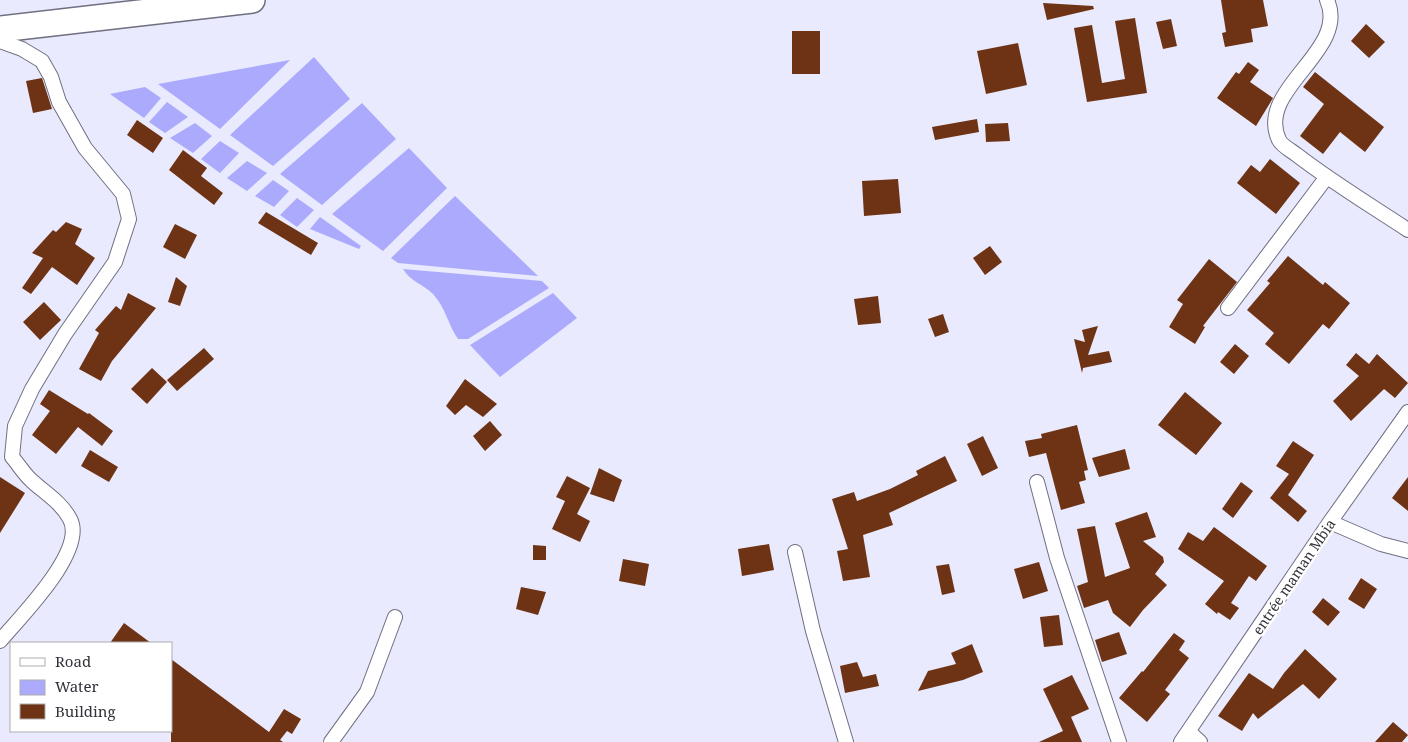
<svg xmlns="http://www.w3.org/2000/svg" width="1408" height="742" viewBox="0 0 1408 742" font-family="'Noto Serif',serif">
	<style>
		.water { fill: #abaafd }
		.building { fill: #6e3314 }
		.lines { fill: none; stroke-linecap: round; stroke-linejoin: round }
		.street-casing { stroke: #6f6f81; stroke-width: 16 }
		.highway-casing { stroke: #6f6f81; stroke-width: 28 }
		.street { stroke: #fff; stroke-width: 14 }
		.highway { stroke: #fff; stroke-width: 25 }
		.labels { text-anchor: middle; stroke-width: 5; stroke-linejoin: round; paint-order: stroke }
		.street-label { font-size: 14px; fill: #32323a; stroke: #fff }
	</style>
	<rect width="100%" height="100%" fill="#e9eafe"/>
	<!-- water -->
	<path class="water" d="M 314,57 L 350,99 L 273,166 L 230,135 Z
		M 290,60 L 220,129 L 158,84 Z
		M 145,87 L 161,98 L 144,118 L 110,94 Z
		M 167,102 L 188,117 L 165,133 L 149,122 Z
		M 362,103 L 396,139 L 322,205 L 280,174 Z
		M 195,123 L 212,136 L 193,153 L 170,138 Z
		M 220,141 L 239,153 L 220,173 L 201,159 Z
		M 409,148 L 447,188 L 383,251 L 332,214 Z
		M 247,161 L 267,173 L 247,191 L 227,178 Z
		M 273,180 L 289,191 L 274,207 L 255,196 Z
		M 455,196 L 538,276 L 398,263 L 391,258 Z
		M 297,198 L 314,210 L 297,227 L 280,215 Z
		M 320,217 L 361,246 L 359,249 L 310,229 Z
		M 403,269 L 542,281 L 549,288 L 468,339 L 458,339 C 448,325 446,308 433,294 C 423,284 411,282 403,269 Z
		M 553,293 L 577,318 L 500,377 L 470,345 Z"/>
	<!-- building -->
	<path class="building" d="M 1221,0 L 1263,0 L 1268,26 L 1251,29 L 1253,42 L 1225,47 L 1222,33 L 1226,32 Z
		M 1043,3 L 1093,6 L 1094,9 L 1047,20 Z
		M 1135,18 L 1147,93 L 1087,102 L 1074,28 L 1092,25 L 1102,83 L 1125,79 L 1115,21 Z
		M 1171,19 L 1177,46 L 1163,49 L 1156,22 Z
		M 1366,24 L 1385,42 L 1369,58 L 1351,41 Z
		M 792,31 L 820,31 L 820,74 L 792,74 Z
		M 1018,43 L 1027,85 L 986,94 L 977,51 Z
		M 1248,62 L 1259,70 L 1250,82 L 1273,98 L 1256,126 L 1217,98 L 1236,72 L 1239,74 Z
		M 1315,72 L 1384,127 L 1365,152 L 1340,132 L 1323,154 L 1300,136 L 1324,104 L 1303,87 Z
		M 42,78 L 52,109 L 33,113 L 26,81 Z
		M 977,119 L 979,132 L 935,140 L 932,127 Z
		M 137,120 L 163,138 L 153,153 L 127,135 Z
		M 1008,123 L 1010,141 L 986,142 L 985,124 Z
		M 183,150 L 207,168 L 201,176 L 223,193 L 214,205 L 169,170 Z
		M 1270,159 L 1300,183 L 1276,214 L 1237,183 L 1251,165 L 1260,172 Z
		M 898,179 L 901,213 L 864,216 L 862,181 Z
		M 266,212 L 318,243 L 311,255 L 258,223 Z
		M 66,222 L 82,229 L 75,244 L 95,258 L 77,285 L 52,267 L 31,294 L 22,288 L 43,258 L 32,253 L 53,230 L 56,232 Z
		M 175,224 L 197,235 L 185,259 L 163,247 Z
		M 990,246 L 1002,262 L 985,275 L 973,258 Z
		M 1288,256 L 1323,285 L 1325,282 L 1350,303 L 1329,329 L 1323,324 L 1289,364 L 1265,344 L 1274,333 L 1247,310 L 1270,283 L 1267,281 Z
		M 1209,259 L 1237,282 L 1203,326 L 1205,327 L 1195,344 L 1169,327 L 1183,304 L 1177,300 Z
		M 176,277 L 187,286 L 180,306 L 168,302 Z
		M 128,293 L 156,308 L 112,361 L 101,381 L 79,369 L 99,333 L 95,330 L 116,306 L 121,310 Z
		M 878,296 L 881,323 L 858,325 L 854,299 Z
		M 44,302 L 61,320 L 40,340 L 23,322 Z
		M 943,314 L 949,332 L 935,337 L 928,319 Z
		M 1098,326 L 1088,355 L 1109,351 L 1112,362 L 1083,368 L 1082,373 L 1074,339 L 1085,342 L 1082,330 Z
		M 1235,344 L 1249,356 L 1234,374 L 1220,362 Z
		M 204,348 L 214,359 L 177,391 L 167,380 Z
		M 1356,353 L 1369,364 L 1377,354 L 1408,383 L 1395,398 L 1384,389 L 1351,421 L 1333,401 L 1359,376 L 1346,365 Z
		M 152,368 L 167,382 L 147,404 L 131,389 Z
		M 465,379 L 497,404 L 483,417 L 466,405 L 455,415 L 446,406 Z
		M 49,390 L 88,414 L 89,413 L 113,431 L 102,446 L 78,427 L 56,454 L 32,435 L 50,411 L 40,404 Z
		M 1185,392 L 1222,423 L 1196,455 L 1158,425 Z
		M 490,421 L 502,435 L 485,451 L 473,436 Z
		M 1077,425 L 1088,470 L 1084,471 L 1086,480 L 1079,482 L 1085,503 L 1061,510 L 1046,453 L 1029,457 L 1025,441 L 1042,438 L 1041,434 Z
		M 983,436 L 998,468 L 982,476 L 967,444 Z
		M 1293,441 L 1314,455 L 1288,495 L 1307,511 L 1298,522 L 1270,498 L 1289,474 L 1276,466 Z
		M 1125,449 L 1130,469 L 1099,477 L 1092,458 Z
		M 90,450 L 118,467 L 109,482 L 81,466 Z
		M 945,456 L 957,481 L 889,513 L 893,525 L 863,535 L 870,577 L 843,581 L 837,551 L 848,549 L 832,499 L 854,492 L 857,501 L 890,489 L 918,475 L 916,471 Z
		M 599,468 L 622,480 L 614,502 L 590,494 Z
		M 567,476 L 590,488 L 577,514 L 590,521 L 580,542 L 552,529 L 565,501 L 556,497 Z
		M 0,477 L 25,493 L 0,533 Z
		M 1408,477 L 1408,511 L 1392,498 Z
		M 1241,482 L 1253,491 L 1233,518 L 1222,509 Z
		M 1147,512 L 1156,537 L 1143,541 L 1163,557 L 1164,562 L 1155,574 L 1167,585 L 1143,610 L 1130,627 L 1113,613 L 1108,600 L 1084,608 L 1077,586 L 1088,582 L 1077,529 L 1095,526 L 1105,577 L 1130,568 L 1115,523 Z
		M 1214,527 L 1267,566 L 1256,581 L 1249,576 L 1231,603 L 1239,608 L 1230,620 L 1218,612 L 1217,614 L 1205,604 L 1224,581 L 1178,549 L 1188,532 L 1203,541 Z
		M 769,544 L 774,570 L 742,576 L 738,549 Z
		M 533,545 L 546,546 L 546,560 L 533,560 Z
		M 623,559 L 649,564 L 645,586 L 619,581 Z
		M 1039,562 L 1048,591 L 1023,599 L 1014,569 Z
		M 949,564 L 955,592 L 942,595 L 936,566 Z
		M 1361,578 L 1377,589 L 1364,609 L 1348,599 Z
		M 521,587 L 546,592 L 538,615 L 516,609 Z
		M 1323,598 L 1340,612 L 1328,626 L 1312,612 Z
		M 1059,615 L 1063,645 L 1044,647 L 1040,617 Z
		M 124,623 L 151,643 L 110,643 Z
		M 1119,632 L 1127,654 L 1102,662 L 1095,640 Z
		M 1174,633 L 1185,641 L 1179,650 L 1189,658 L 1165,690 L 1170,694 L 1147,722 L 1119,698 L 1142,671 L 1143,672 Z
		M 972,644 L 983,672 L 963,680 L 918,691 L 928,671 L 956,664 L 951,653 Z
		M 1305,649 L 1337,679 L 1319,699 L 1303,684 L 1258,719 L 1253,713 L 1242,731 L 1218,716 L 1249,673 L 1273,689 L 1284,673 Z
		M 171,659 L 269,732 L 284,709 L 301,719 L 292,734 L 287,731 L 280,740 L 283,742 L 171,742 Z
		M 857,662 L 863,677 L 876,674 L 879,686 L 845,693 L 840,666 Z
		M 1072,675 L 1089,709 L 1071,717 L 1082,742 L 1039,742 L 1063,731 L 1043,689 Z
		M 1393,722 L 1408,735 L 1402,742 L 1375,742 Z"/>
	<g class="lines">
		<!-- street casing -->
		<g class="street-casing">
			<path id="street" d="M 1327,0 C 1350,51 1255,89 1279,140 C 1282,146 1292,151 1297,155 C 1332,182 1370,205 1408,230
				M 0,41 L 22,49 L 42,61 L 51,77 L 59,102 L 85,148 L 123,194 L 129,219 L 115,262 L 65,334 L 32,389 L 15,426 L 12,457 C 19,465 24,474 32,481 C 45,493 61,502 70,519 C 87,551 20,617 0,641
				M 1228,308 L 1326,178
				M 1037,482 L 1057,558 L 1119,742
				M 1330,522 L 1381,544 L 1408,551
				M 795,552 L 813,631 L 846,742
				M 1189,732 L 1200,742
				M 331,742 L 367,692 L 395,617
				M 1181,742 L 1330,522 L 1408,412"/>
		</g>
		<!-- highway casing -->
		<g class="highway-casing">
			<path id="highway" d="M 0,29 L 252,0"/>
		</g>
		<!-- street -->
		<use href="#street" class="street"/>
		<!-- highway -->
		<use href="#highway" class="highway"/>
	</g>
	<g class="labels">
		<!-- street labels -->
		<g class="street-label">
			<text transform="translate(1294 577) rotate(-56)" y="5">entrée maman Mbia</text>
		</g>
	</g>
	<!-- legend -->
	<rect x="10" y="642" width="162" height="90" fill="#ffffff" stroke="#adadb0"/>
	<rect x="20" y="658" width="25" height="8" fill="#ffffff" stroke="#adadb0"/>
	<text x="55" y="667" font-size="15" fill="#32323a">Road</text>
	<rect x="20" y="680" width="25" height="15" fill="#abaafd" stroke="#adadb0"/>
	<text x="55" y="692" font-size="15" fill="#32323a">Water</text>
	<rect x="20" y="704" width="25" height="15" fill="#6e3314" stroke="#adadb0"/>
	<text x="55" y="717" font-size="15" fill="#32323a">Building</text>
</svg>
